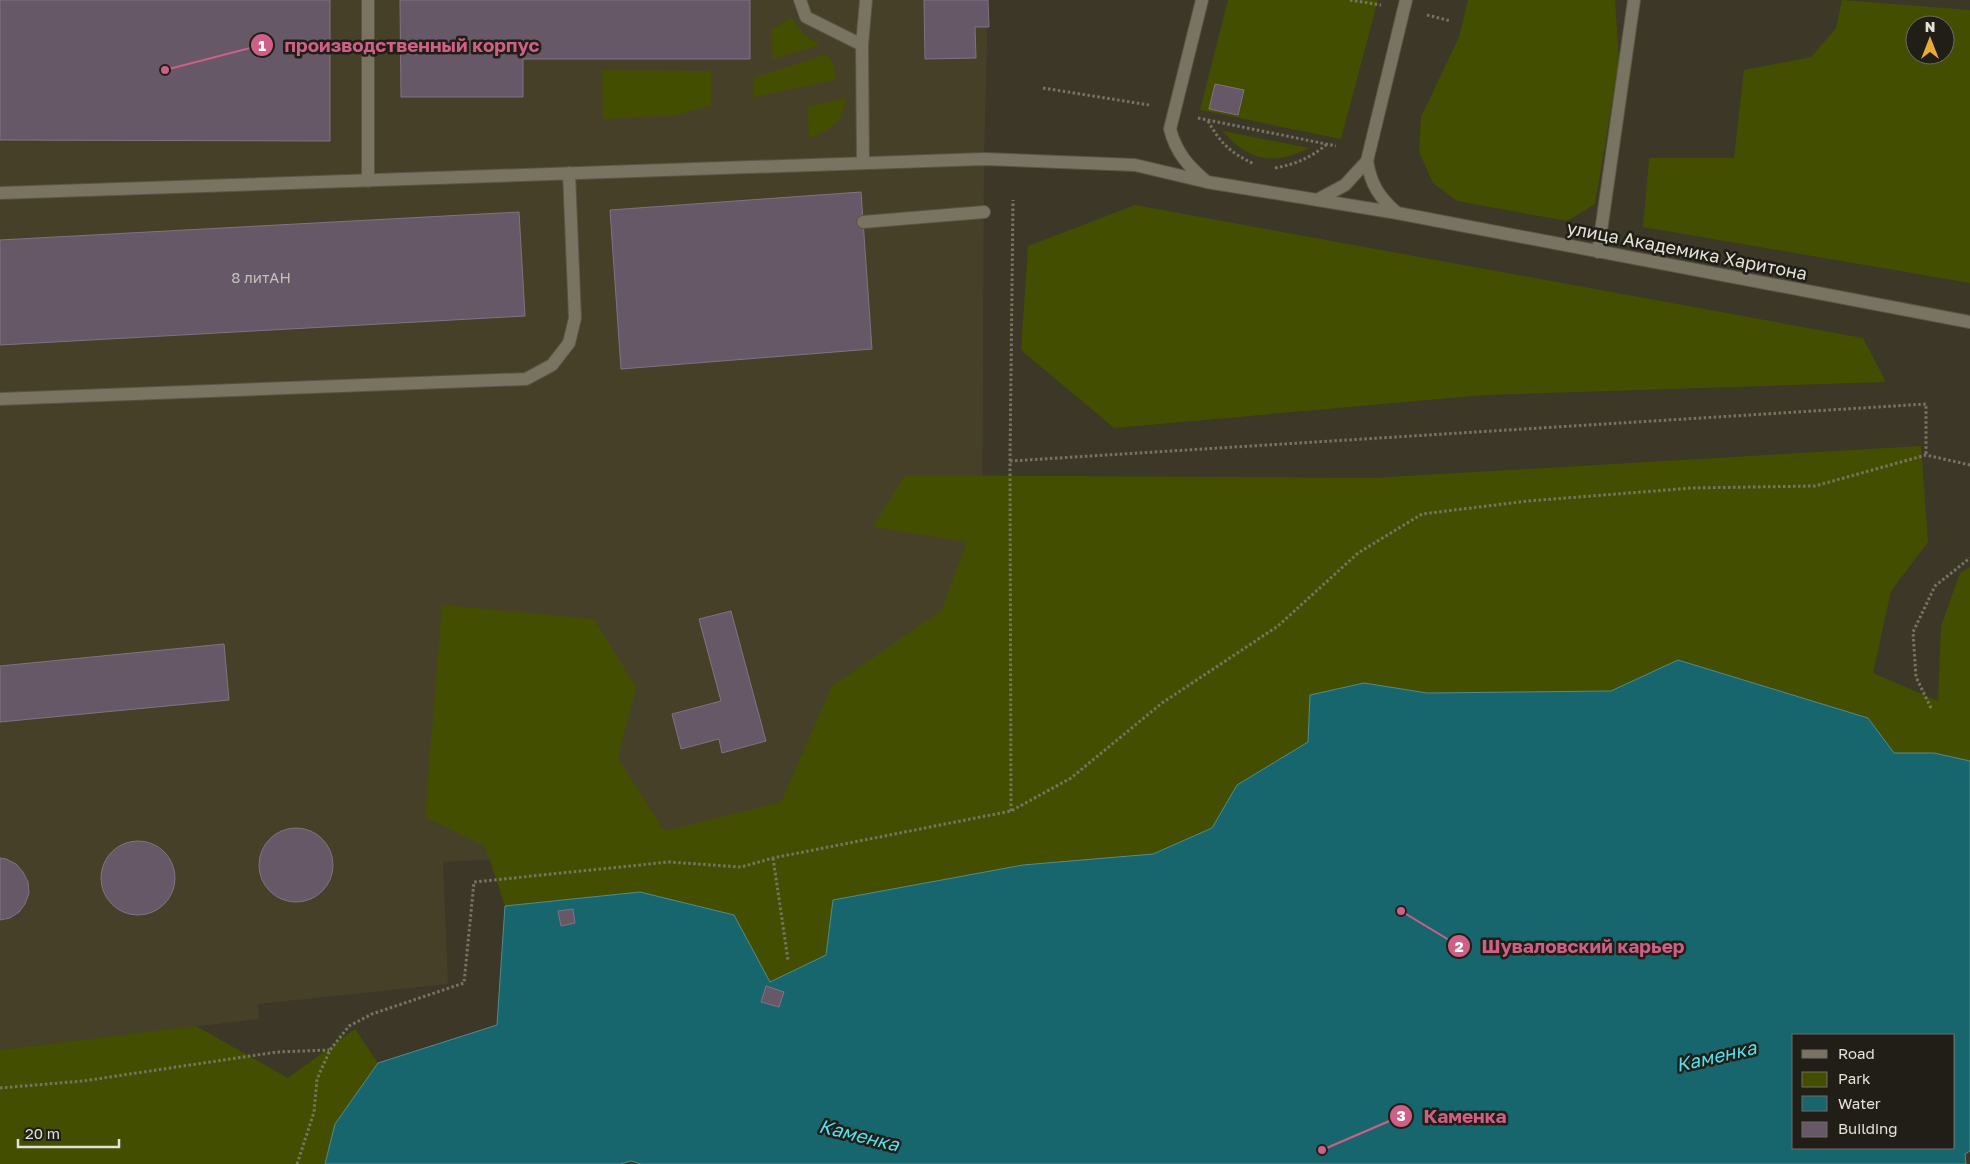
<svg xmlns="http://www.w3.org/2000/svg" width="1970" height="1164" viewBox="0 0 1970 1164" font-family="'Golos Text',sans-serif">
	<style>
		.built { fill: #474028 }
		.green { fill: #444e00; fill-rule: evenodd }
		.water { fill: #17666d; stroke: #548b8d; fill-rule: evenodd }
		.building { fill: #665867; stroke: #817382 }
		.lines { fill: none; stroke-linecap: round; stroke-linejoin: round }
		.minor-casing { stroke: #595546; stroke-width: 14 }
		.path { stroke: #787465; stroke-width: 3; stroke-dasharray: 2.5 2.5; stroke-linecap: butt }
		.minor { stroke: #797461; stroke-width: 12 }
		.labels { text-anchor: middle; stroke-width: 5; stroke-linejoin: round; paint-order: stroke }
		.number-label { font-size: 15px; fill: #c4c0bb }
		.street-label { font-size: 18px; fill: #e4e2d7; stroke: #201e17 }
		.water-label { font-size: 19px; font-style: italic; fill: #53e1ef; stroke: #201e17 }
		.leader { fill: none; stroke: #ce5f86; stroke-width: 2 }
		.callout-dot { fill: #ce5f86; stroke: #201e17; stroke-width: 2 }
		.mark-label { font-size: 15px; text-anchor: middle; font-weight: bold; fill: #fff }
		.callout-label { font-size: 19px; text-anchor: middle; font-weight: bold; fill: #ce5f86; stroke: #201e17; stroke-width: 5; stroke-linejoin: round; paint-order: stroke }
	</style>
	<rect width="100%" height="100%" fill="#3c3726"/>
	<!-- built -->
	<path class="built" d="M 0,0 L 988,0 L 984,159 L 981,794 L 731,847 L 443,862 L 448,984 L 258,1004 L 259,1019 L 0,1050 Z"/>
	<!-- green -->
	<path class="green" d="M 1228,0 L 1378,0 L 1341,139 L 1200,110 ZM 1244,91 L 1238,115 L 1210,108 Z
		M 1468,0 L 1615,0 L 1619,62 L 1595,204 L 1567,221 L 1457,201 L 1433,183 L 1419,152 L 1421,117 L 1459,37 Z
		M 1842,0 L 1970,10 L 1970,283 L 1643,227 L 1649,158 L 1734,158 L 1744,70 L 1811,57 L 1836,28 ZM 1915,25 L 1945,25 L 1945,55 L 1915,55 Z
		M 791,17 L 804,35 L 820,45 L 773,59 L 771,30 Z
		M 821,56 L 828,56 C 835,64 835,70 835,80 L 754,97 L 753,78 Z
		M 602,70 L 711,71 L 711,105 L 678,115 L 603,119 Z
		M 845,98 C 846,119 828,132 809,138 L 808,106 Z
		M 1223,131 L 1309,148 C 1275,166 1248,161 1223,131 Z
		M 1135,205 L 1863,338 L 1886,382 L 1484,395 L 1114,428 L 1021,350 L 1028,246 Z
		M 1921,446 L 1928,542 L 1891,591 L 1873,673 L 1938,701 L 1941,626 L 1960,573 L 1970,567 L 1970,761 L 1934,753 L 1894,753 L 1868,718 L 1679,660 L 1611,691 L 1427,693 L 1364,683 L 1310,695 L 1308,742 L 1237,785 L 1212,828 L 1153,854 L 1023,865 L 834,900 L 826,955 L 770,982 L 640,892 L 505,906 L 485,846 L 425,817 L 442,605 L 594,619 L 636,687 L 618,758 L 664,831 L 781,802 L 832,686 L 941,611 L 967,542 L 873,527 L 905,475 L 1372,478 Z
		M 196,1026 L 288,1078 L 355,1029 L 378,1063 L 335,1124 L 325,1164 L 0,1164 L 0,1050 Z"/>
	<!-- water -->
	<path class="water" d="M 1678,660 L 1868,718 L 1894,753 L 1934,753 L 1970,761 L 1970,1151 L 1965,1154 L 1966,1164 L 641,1164 L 631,1161 L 620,1164 L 325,1164 L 335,1124 L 378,1063 L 497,1025 L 505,906 L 640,892 L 734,915 L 770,982 L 826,955 L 833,900 L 1023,865 L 1153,854 L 1212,828 L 1237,785 L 1308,742 L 1310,695 L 1364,683 L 1427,693 L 1611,691 ZM 1794,1035 L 1954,1035 L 1954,1148 L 1794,1148 Z"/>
	<!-- building -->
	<path class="building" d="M 0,0 L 330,0 L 330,141 L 0,140 Z
		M 400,0 L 750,0 L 750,59 L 523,59 L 523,97 L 401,97 Z
		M 924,0 L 988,0 L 989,27 L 975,27 L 976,58 L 925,59 Z
		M 1215,84 L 1244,90 L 1238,115 L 1209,109 Z
		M 861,192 L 872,349 L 621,369 L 610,210 Z
		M 519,212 L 525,316 L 0,345 L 0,240 Z
		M 731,611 L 766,741 L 722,753 L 719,739 L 681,749 L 672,714 L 721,701 L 699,619 Z
		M 224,644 L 229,700 L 0,722 L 0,666 Z
		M259 865a37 37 0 1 1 74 0a37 37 0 1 1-74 0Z
		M101 878a37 37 0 1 1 74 0a37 37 0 1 1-74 0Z
		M 0,858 L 6,859 L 16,864 L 23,872 L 28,882 L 29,893 L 25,904 L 19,912 L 10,918 L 0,920 Z
		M 573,909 L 575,923 L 561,926 L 558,911 Z
		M 766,986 L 784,992 L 779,1007 L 761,1002 Z"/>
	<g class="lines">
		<!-- minor casing -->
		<g class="minor-casing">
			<path id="minor" d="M 368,0 L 368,181
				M 800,0 L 806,17 L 862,45 L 863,163
				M 1202,0 L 1170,129 C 1176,153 1189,167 1207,182 L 1397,213 L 1970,322
				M 862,45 L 866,0
				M 1367,161 C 1371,185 1379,197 1397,213
				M 0,193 L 984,159 L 1135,165 L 1207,182
				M 1317,200 L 1345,185 L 1367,161 L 1406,0
				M 863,222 L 984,212
				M 1598,252 L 1634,0
				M 0,399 L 526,379 L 552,365 L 569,343 L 575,318 L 569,173"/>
		</g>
		<!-- path -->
		<path class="path" d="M 1350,0 L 1381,5
			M 1427,15 L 1451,21
			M 1043,88 L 1149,105
			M 1198,118 L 1336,146
			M 1208,121 C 1221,144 1231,153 1254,164
			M 1275,168 C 1296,164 1310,158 1326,145
			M 1010,461 L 1926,404 L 1926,455
			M 1931,708 L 1916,677 L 1913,632 L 1935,586 L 1970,558
			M 1011,811 L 1010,461 L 1013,200
			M 773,858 L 788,960
			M 0,1088 L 83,1081 L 277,1052 L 329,1050
			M 297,1164 L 314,1112 L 317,1079 L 330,1050 L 349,1026 L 372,1014 L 464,983 L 474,882 L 669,862 L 741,867 L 773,858 L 1011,811 L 1071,778 L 1162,703 L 1278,626 L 1358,553 L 1422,514 L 1528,501 L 1692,488 L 1815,486 L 1926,455 L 1970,465"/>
		<!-- minor -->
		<use href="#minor" class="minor"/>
	</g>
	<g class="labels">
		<!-- number labels -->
		<g class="number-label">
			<text x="261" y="283">8 литАН</text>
		</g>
		<!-- street labels -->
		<g class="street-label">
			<text transform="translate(1687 251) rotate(11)" y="6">улица Академика Харитона</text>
		</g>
		<!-- water labels -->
		<g class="water-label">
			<text transform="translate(1716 1056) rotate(-13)" y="7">Каменка</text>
			<text transform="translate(859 1135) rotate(14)" y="7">Каменка</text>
		</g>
	</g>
	<!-- callouts -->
	<path class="leader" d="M165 70L262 45M1401 911L1459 946M1322 1150L1401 1116"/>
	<g class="callout-dot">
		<circle cx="165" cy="70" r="5"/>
		<circle cx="1401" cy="911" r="5"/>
		<circle cx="1322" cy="1150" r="5"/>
		<circle cx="262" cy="45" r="12"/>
		<circle cx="1459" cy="946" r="12"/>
		<circle cx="1401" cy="1116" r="12"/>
	</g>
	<g class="mark-label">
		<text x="262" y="51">1</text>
		<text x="1459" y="952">2</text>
		<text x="1401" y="1121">3</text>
	</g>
	<g class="callout-label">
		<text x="412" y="52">производственный корпус</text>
		<text x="1583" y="953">Шуваловский карьер</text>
		<text x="1465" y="1123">Каменка</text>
	</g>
	<!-- legend -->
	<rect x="1792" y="1034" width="162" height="115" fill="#201e17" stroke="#6e6c64"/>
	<rect x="1802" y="1050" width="25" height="8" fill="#797461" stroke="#6e6c64"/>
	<text x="1838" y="1059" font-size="15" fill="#e4e2d7">Road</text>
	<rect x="1802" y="1072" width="25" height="15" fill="#444e00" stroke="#6e6c64"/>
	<text x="1838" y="1084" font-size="15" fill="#e4e2d7">Park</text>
	<rect x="1802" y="1096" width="25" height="15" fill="#17666d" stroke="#6e6c64"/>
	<text x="1838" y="1109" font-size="15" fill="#e4e2d7">Water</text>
	<rect x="1802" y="1122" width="25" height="15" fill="#665867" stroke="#6e6c64"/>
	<text x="1838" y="1134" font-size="15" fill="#e4e2d7">Building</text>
	<!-- north arrow -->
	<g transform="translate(1930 40)"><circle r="24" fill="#201e17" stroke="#6e6c64"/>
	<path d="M0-4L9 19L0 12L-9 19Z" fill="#eaaa39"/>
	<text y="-8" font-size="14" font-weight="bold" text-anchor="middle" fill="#e4e2d7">N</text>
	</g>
	<!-- scale -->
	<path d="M18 1139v8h101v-8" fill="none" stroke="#e4e2d7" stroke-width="2.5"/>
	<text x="25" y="1139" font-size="15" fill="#e4e2d7" stroke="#201e17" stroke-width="4" paint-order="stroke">20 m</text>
</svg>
